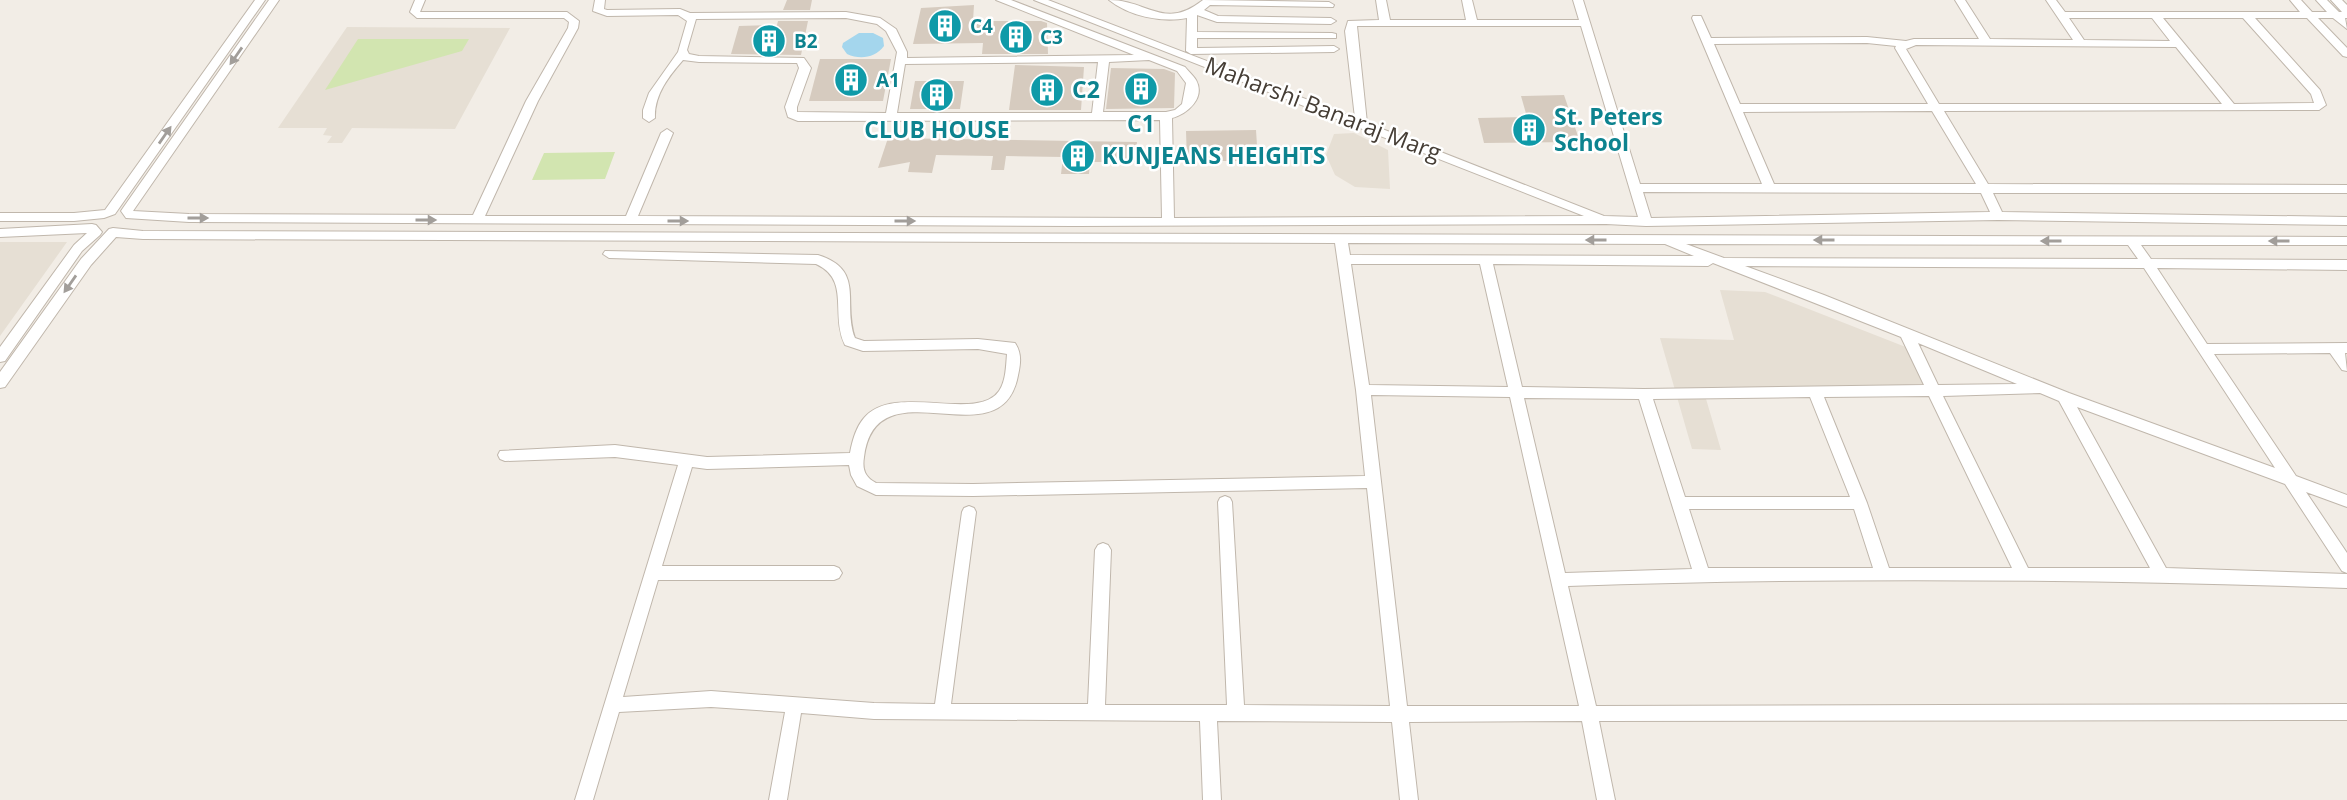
<svg xmlns="http://www.w3.org/2000/svg" width="2347" height="800" viewBox="0 0 2347 800" font-family="'Open Sans',sans-serif">
	<style>
		.residential { fill: #e6dfd4 }
		.green { fill: #d2e5b0 }
		.water { fill: #a4d6ed }
		.building { fill: #d6cbbf }
		.lines { fill: none; stroke-linecap: round; stroke-linejoin: round }
		.minor-casing { stroke: #c0b7ac; stroke-width: 2 }
		.minor { fill: #fff; fill-rule: evenodd }
		.oneway { fill: #a29e9a }
		.labels { text-anchor: middle; stroke-width: 5; stroke-linejoin: round; paint-order: stroke }
		.far-culture-label { font-size: 19px; font-weight: bold; fill: #0d838f; stroke: #fff; text-anchor: start }
		.culture-label { font-size: 23px; font-weight: bold; fill: #0d838f; stroke: #fff; text-anchor: start }
		.street-label { font-size: 23px; fill: #453d35; stroke: #fff }
	</style>
	<rect width="100%" height="100%" fill="#f2ede6"/>
	<!-- residential -->
	<path class="residential" d="M 347,27 L 510,28 L 455,129 L 352,128 L 342,143 L 327,143 L 332,136 L 323,135 L 327,128 L 278,128 Z
		M 1354,133 L 1388,150 L 1390,189 L 1355,187 L 1335,175 L 1326,155 L 1334,134 Z
		M 0,242 L 67,242 L 0,336 Z
		M 1720,290 L 1765,292 L 1921,353 L 1941,395 L 1704,392 L 1721,450 L 1692,449 L 1660,338 L 1734,340 Z"/>
	<!-- green -->
	<path class="green" d="M 358,39 L 469,39 L 462,51 L 325,90 Z
		M 615,152 L 605,179 L 532,180 L 544,153 Z"/>
	<!-- water -->
	<path class="water" d="M 859,33 L 873,33 L 883,38 L 884,46 C 875,58 860,60 847,54 L 842,47 L 843,43 Z"/>
	<!-- building -->
	<path class="building" d="M 787,0 L 812,0 L 810,10 L 783,10 Z
		M 974,5 L 973,21 L 1041,21 L 1047,23 L 1048,54 L 982,54 L 983,43 L 913,44 L 921,8 Z
		M 778,21 L 808,21 L 801,55 L 731,54 L 739,26 L 777,25 Z
		M 820,59 L 891,59 L 883,101 L 809,101 Z
		M 1015,65 L 1084,67 L 1081,110 L 1009,110 Z
		M 1111,68 L 1164,69 L 1175,73 L 1174,108 L 1106,109 Z
		M 915,81 L 964,81 L 960,109 L 910,109 Z
		M 1564,95 L 1580,142 L 1484,143 L 1478,118 L 1527,117 L 1521,96 Z
		M 1256,130 L 1258,161 L 1187,161 L 1186,131 Z
		M 888,138 L 1137,142 L 1135,162 L 1090,162 L 1089,174 L 1061,174 L 1063,157 L 1006,156 L 1004,170 L 991,170 L 993,156 L 936,155 L 932,173 L 908,172 L 910,162 L 878,168 Z"/>
	<g class="lines">
		<!-- minor casing -->
		<g class="minor-casing">
			<path id="minor" d="M 255,0 L 265,0 L 115,214 L 104,218 L 74,221 L 0,221 L 0,213 L 74,213 L 105,210 Z
				M 269,0 L 279,0 L 133,211 L 189,214 L 473,215 L 526,101 L 568,28 L 569,22 L 564,18 L 417,18 L 410,12 L 415,0 L 425,0 L 420,12 L 567,12 L 579,21 L 578,28 L 538,101 L 485,216 L 626,216 L 661,133 L 667,129 L 673,133 L 638,216 L 1162,218 L 1160,120 L 798,121 L 788,117 L 785,107 L 799,68 L 797,63 L 699,62 L 683,60 C 669,76 654,95 655,118 L 649,122 L 643,118 L 643,110 L 649,93 L 678,52 L 687,21 L 678,15 L 607,16 L 593,11 L 595,0 L 605,0 L 604,9 L 607,10 L 680,9 L 690,13 L 846,12 L 880,18 L 896,29 L 907,52 L 907,58 L 1134,55 L 996,0 L 1011,0 L 1185,67 C 1188,71 1193,75 1196,80 C 1206,98 1187,114 1172,118 L 1174,218 L 1584,216 L 1034,0 L 1048,0 L 1355,118 L 1345,31 L 1348,21 L 1379,20 L 1376,0 L 1386,0 L 1390,20 L 1466,20 L 1462,0 L 1472,0 L 1477,20 L 1579,20 L 1573,0 L 1583,0 L 1640,184 L 1762,184 L 1692,18 L 1693,16 L 1701,16 L 1711,38 L 1867,37 L 1906,41 L 1914,39 L 1979,39 L 1955,0 L 1965,0 L 1990,39 L 2073,40 L 2046,0 L 2056,0 L 2065,12 L 2300,12 L 2290,0 L 2301,0 L 2312,12 L 2327,12 L 2316,0 L 2327,0 L 2339,12 L 2342,12 L 2331,0 L 2342,0 L 2347,5 L 2347,18 L 2345,18 L 2347,29 L 2333,18 L 2318,18 L 2347,48 L 2347,57 L 2343,56 L 2307,18 L 2255,18 L 2320,90 L 2326,105 L 2319,110 L 1944,111 L 1988,184 L 2347,185 L 2347,193 L 1993,193 L 2002,212 L 2347,217 L 2347,225 L 1998,220 L 1646,226 L 1606,224 L 1075,226 L 189,222 L 126,218 L 121,211 L 123,208 ZM 846,18 L 877,24 L 886,31 L 897,52 L 886,113 L 797,112 L 797,107 L 811,68 L 804,58 L 699,56 L 689,54 L 687,50 L 696,19 ZM 2069,18 L 2152,18 L 2170,41 L 2084,40 ZM 2163,18 L 2243,18 L 2311,94 L 2314,103 L 2234,104 ZM 1357,26 L 1581,26 L 1638,217 L 1604,216 L 1367,123 ZM 1867,43 L 1896,46 L 1895,48 L 1928,104 L 1740,104 L 1714,44 ZM 1916,45 L 2176,47 L 2222,104 L 1939,104 L 1906,49 ZM 1149,60 L 1177,71 L 1186,83 L 1182,104 L 1175,110 L 1166,112 L 1103,112 L 1109,62 ZM 1098,62 L 1092,113 L 897,113 L 905,64 ZM 1932,111 L 1976,184 L 1774,184 L 1743,112 ZM 1643,192 L 1981,193 L 1990,212 L 1651,218 Z
				M 1109,0 C 1148,0 1164,31 1203,0 L 1329,2 L 1334,5 L 1333,7 L 1210,5 L 1204,10 L 1218,16 L 1331,18 L 1336,21 L 1331,24 L 1217,22 L 1197,15 L 1197,32 L 1332,33 L 1336,34 L 1336,38 L 1197,38 L 1197,48 L 1334,46 L 1339,49 L 1334,52 L 1191,54 L 1186,51 L 1187,18 C 1161,23 1129,16 1109,0 Z
				M 92,224 L 96,225 L 102,232 L 100,235 L 82,251 L 5,361 L 0,362 L 0,347 L 74,245 L 87,233 L 0,237 L 0,229 Z
				M 113,228 L 143,231 L 2347,237 L 2347,245 L 2141,245 L 2151,259 L 2347,260 L 2347,270 L 2157,268 L 2207,344 L 2347,343 L 2347,353 L 2345,353 L 2347,371 L 2342,370 L 2330,353 L 2214,354 L 2296,476 L 2347,495 L 2347,507 L 2306,492 L 2347,553 L 2347,573 L 2342,571 L 2285,484 L 2077,407 L 2166,568 L 2347,574 L 2347,588 C 2088,579 1827,577 1568,586 L 1596,706 L 2347,704 L 2347,720 L 1599,721 L 1615,800 L 1597,800 L 1582,721 L 1409,722 L 1418,800 L 1400,800 L 1392,722 L 1217,721 L 1221,800 L 1203,800 L 1200,721 L 874,719 L 801,713 L 787,800 L 769,800 L 785,712 L 711,707 L 619,712 L 593,800 L 575,800 L 678,465 L 615,457 L 505,461 L 500,459 L 498,455 L 500,451 L 615,445 L 707,457 L 850,453 C 852,442 856,427 864,418 C 894,382 977,423 999,391 C 1006,381 1006,365 1007,354 L 978,349 L 863,351 L 845,345 C 830,314 851,280 816,264 L 609,258 L 603,254 L 605,251 L 818,255 C 866,270 842,303 855,338 L 864,341 L 978,339 L 1015,343 C 1023,355 1020,366 1017,380 C 997,460 876,363 864,457 C 862,470 865,477 876,483 L 973,484 L 1365,476 L 1356,390 L 1335,243 L 143,239 L 116,237 L 91,265 L 5,387 L 0,388 L 0,372 L 81,259 L 109,229 ZM 1348,243 L 1665,244 L 1694,256 L 1350,255 ZM 1686,244 L 2128,245 L 2138,259 L 1724,258 ZM 1713,263 L 1901,337 L 1924,385 L 1644,389 L 1522,387 L 1493,264 L 1708,266 ZM 1351,264 L 1480,264 L 1508,387 L 1369,385 ZM 1745,266 L 2144,268 L 2275,468 L 2069,393 L 1824,295 ZM 1918,343 L 2017,384 L 1938,385 ZM 2040,393 L 2059,401 L 2150,568 L 2028,568 L 1943,396 ZM 1371,395 L 1510,397 L 1579,706 L 1407,706 ZM 1929,396 L 2012,568 L 1889,568 L 1867,503 L 1824,397 ZM 1810,397 L 1850,497 L 1685,497 L 1653,399 ZM 1524,398 L 1639,399 L 1692,569 L 1565,573 ZM 849,465 L 851,475 L 857,486 L 876,495 L 973,496 L 1367,488 L 1390,706 L 1244,705 L 1232,502 L 1230,498 L 1225,496 L 1220,498 L 1218,502 L 1227,705 L 1105,705 L 1111,550 L 1108,545 L 1103,543 L 1098,545 L 1095,550 L 1088,704 L 951,704 L 976,512 L 974,508 L 969,506 L 964,508 L 962,512 L 935,704 L 874,703 L 711,691 L 623,697 L 658,580 L 834,580 L 839,578 L 842,573 L 839,568 L 834,566 L 662,566 L 692,467 L 707,469 ZM 1689,509 L 1854,509 L 1873,568 L 1708,568 Z"/>
		</g>
		<!-- minor -->
		<use href="#minor" class="minor"/>
	</g>
	<!-- one-way arrows -->
	<defs><path id="oneway-solid" d="M-6-.8H1V-3.2L6.5 0L1 3.2V.8H-6Z" transform="scale(1.75)"/></defs>
	<g class="oneway">
		<use href="#oneway-solid" transform="translate(236 56) rotate(125)"/>
		<use href="#oneway-solid" transform="translate(165 135) rotate(-55)"/>
		<use href="#oneway-solid" transform="translate(198 218)"/>
		<use href="#oneway-solid" transform="translate(426 220)"/>
		<use href="#oneway-solid" transform="translate(678 221)"/>
		<use href="#oneway-solid" transform="translate(905 221)"/>
		<use href="#oneway-solid" transform="translate(1596 240) rotate(180)"/>
		<use href="#oneway-solid" transform="translate(1824 240) rotate(-180)"/>
		<use href="#oneway-solid" transform="translate(2051 241) rotate(-180)"/>
		<use href="#oneway-solid" transform="translate(2279 241) rotate(180)"/>
		<use href="#oneway-solid" transform="translate(70 284) rotate(125)"/>
	</g>
	<!-- icons -->
	<defs>
		<g id="building-disc" transform="scale(1.75)"><circle r="9.5" fill="#0f9aa8" stroke="#fff"/><path d="M-4-6H4V6H1V3H-1V6H-4ZM-2.5-4.3h1.7v1.8h-1.7ZM.8-4.3h1.7v1.8H.8ZM-2.5-1h1.7V.8h-1.7ZM.8-1h1.7V.8H.8Z" fill="#fff"/></g>
	</defs>
	<g fill-rule="evenodd">
		<use href="#building-disc" x="945" y="26"/>
		<use href="#building-disc" x="1016" y="37"/>
		<use href="#building-disc" x="769" y="41"/>
		<use href="#building-disc" x="851" y="80"/>
		<use href="#building-disc" x="1141" y="89"/>
		<use href="#building-disc" x="1047" y="90"/>
		<use href="#building-disc" x="937" y="95"/>
		<use href="#building-disc" x="1529" y="130"/>
		<use href="#building-disc" x="1078" y="156"/>
	</g>
	<g class="labels">
		<!-- far-culture labels -->
		<g class="far-culture-label">
			<text x="970" y="33">C4</text>
			<text x="1040" y="44">C3</text>
			<text x="794" y="48">B2</text>
			<text x="876" y="87">A1</text>
		</g>
		<!-- culture labels -->
		<g class="culture-label">
			<text x="1072" y="98">C2</text>
			<text x="1554" y="125">St. Peters<tspan x="1554" dy="26">School</tspan></text>
			<text x="1141" y="132" text-anchor="middle">C1</text>
			<text x="937" y="138" text-anchor="middle">CLUB HOUSE</text>
			<text x="1102" y="164">KUNJEANS HEIGHTS</text>
		</g>
		<!-- street labels -->
		<g class="street-label">
			<text transform="translate(1323 109) rotate(21)" y="8">Maharshi Banaraj Marg</text>
		</g>
	</g>
</svg>
